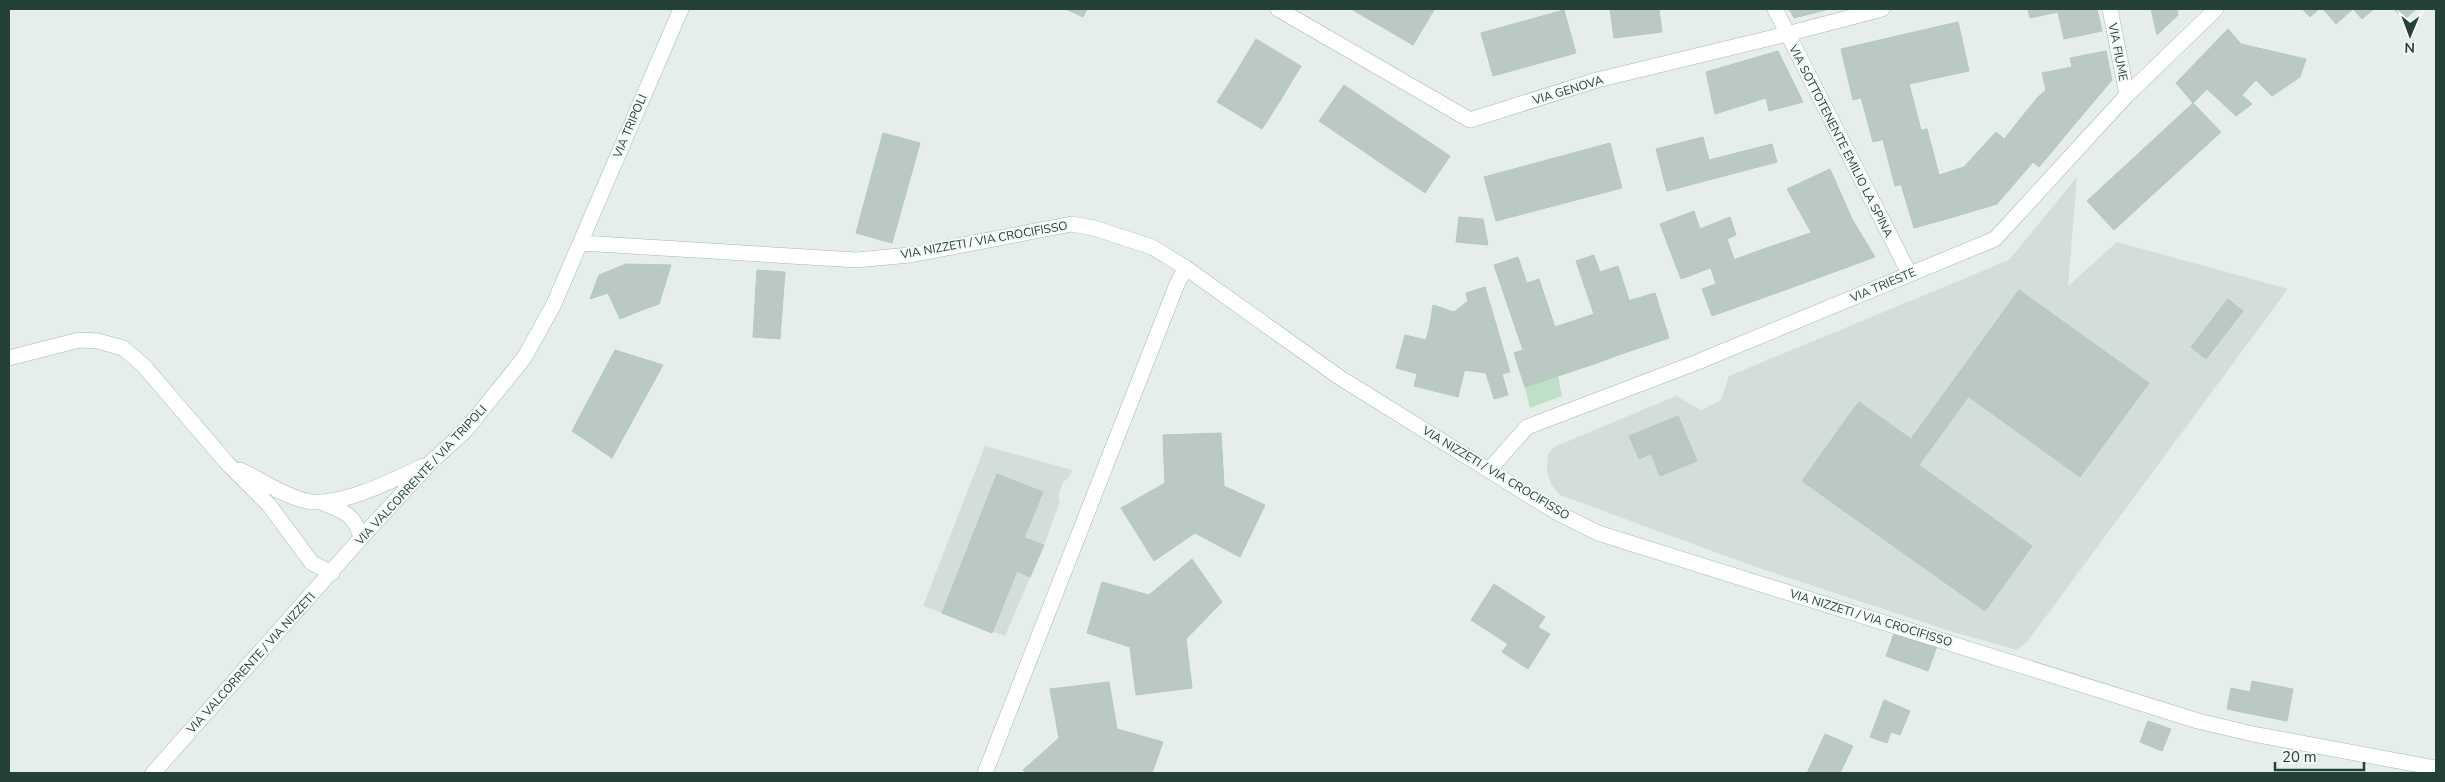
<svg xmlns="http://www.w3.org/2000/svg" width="2445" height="782" viewBox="0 0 2445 782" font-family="'Nunito Sans',sans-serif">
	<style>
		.built { fill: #d3ded9 }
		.green { fill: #bedfc8 }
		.building { fill: #bac9c3; stroke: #b7c8c1 }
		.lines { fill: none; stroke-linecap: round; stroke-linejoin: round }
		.street-casing { stroke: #a7b6b1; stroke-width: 16 }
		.secondary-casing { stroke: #a3bab3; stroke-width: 16 }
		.street { stroke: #fff; stroke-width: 15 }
		.secondary { stroke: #fff; stroke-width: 15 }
		.labels { text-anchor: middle; stroke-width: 4; stroke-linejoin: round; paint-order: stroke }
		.street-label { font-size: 12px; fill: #244039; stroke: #f5faf8 }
	</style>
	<rect width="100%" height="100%" fill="#e5eeea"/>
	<!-- built -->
	<path class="built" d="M 2077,177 L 2068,286 L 2117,242 L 2288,289 L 2027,642 L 2017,650 L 1950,631 L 1750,565 L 1560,495 L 1551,484 L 1547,472 L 1548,454 L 1554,447 L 1676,396 L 1701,410 L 1721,400 L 1729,376 L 2009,260 Z
		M 985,446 L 1072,470 L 1069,477 L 1063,482 L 1058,496 L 1060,501 L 1044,545 L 1005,636 L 923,606 Z"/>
	<!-- green -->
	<path class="green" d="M 1558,376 L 1562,396 L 1530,408 L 1525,387 Z"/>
	<!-- building -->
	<path class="building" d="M 1066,9 L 1087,9 L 1083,17 Z
		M 1351,9 L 1432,9 L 1434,10 L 1413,45 Z
		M 1610,9 L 1659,9 L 1662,32 L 1614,38 Z
		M 1789,9 L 1829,9 L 1794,18 Z
		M 2028,9 L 2097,9 L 2102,31 L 2064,39 L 2058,12 L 2030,18 Z
		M 2151,9 L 2177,9 L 2178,15 L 2157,35 Z
		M 2302,9 L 2319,9 L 2310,17 Z
		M 2323,9 L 2353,9 L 2336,24 Z
		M 2353,9 L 2374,9 L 2362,19 Z
		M 2394,9 L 2416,9 L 2404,20 Z
		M 1564,10 L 1576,53 L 1493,76 L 1481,33 Z
		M 1958,22 L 1969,71 L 1909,84 L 1902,57 L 1919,53 L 1914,32 Z
		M 2228,29 L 2241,44 L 2306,59 L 2300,77 L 2272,96 L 2256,80 L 2242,95 L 2252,104 L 2236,116 L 2207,89 L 2193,103 L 2176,83 Z
		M 1914,32 L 1919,53 L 1902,57 L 1909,84 L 1853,100 L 1841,49 Z
		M 1256,39 L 1301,66 L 1280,101 L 1235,74 Z
		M 1778,51 L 1803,102 L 1769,111 L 1766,98 L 1715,114 L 1706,72 Z
		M 2106,51 L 2112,80 L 2046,90 L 2042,73 L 2072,67 L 2070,58 Z
		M 1235,74 L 1280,101 L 1262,129 L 1217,102 Z
		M 2112,80 L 2074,125 L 2038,97 L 2046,90 Z
		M 1909,84 L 1921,130 L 1873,142 L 1861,97 Z
		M 1344,85 L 1450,156 L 1425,193 L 1319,121 Z
		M 2038,97 L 2074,125 L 2055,148 L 2020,119 Z
		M 2193,103 L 2221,132 L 2114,230 L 2087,201 Z
		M 2020,119 L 2055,148 L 2039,167 L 2005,138 Z
		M 1927,129 L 1939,175 L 1895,186 L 1883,140 Z
		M 1996,132 L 2033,162 L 1997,204 L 1950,218 L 1939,175 L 1964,167 Z
		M 883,133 L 920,143 L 892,243 L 856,233 Z
		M 1703,137 L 1709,160 L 1772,144 L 1777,162 L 1667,191 L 1656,149 Z
		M 1610,143 L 1622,188 L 1496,221 L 1484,177 Z
		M 1830,169 L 1852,219 L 1811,232 L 1787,189 Z
		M 1939,175 L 1950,218 L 1914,228 L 1901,184 Z
		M 1694,211 L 1700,229 L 1730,217 L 1736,235 L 1727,239 L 1734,259 L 1681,279 L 1660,224 Z
		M 1459,217 L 1483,219 L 1488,245 L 1456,242 Z
		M 1852,219 L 1875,257 L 1785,290 L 1769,247 Z
		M 1769,247 L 1785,290 L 1712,316 L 1702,289 L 1716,284 L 1711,268 Z
		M 1594,255 L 1627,352 L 1594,364 L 1579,319 L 1594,314 L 1576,261 Z
		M 1518,257 L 1558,376 L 1525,387 L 1514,353 L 1523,350 L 1494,265 Z
		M 626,264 L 671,265 L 659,304 L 642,310 Z
		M 626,264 L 642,310 L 620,319 L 608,293 L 590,299 L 599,275 Z
		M 1618,266 L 1629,300 L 1611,306 L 1600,272 Z
		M 757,270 L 785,272 L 780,339 L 753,337 Z
		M 1539,279 L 1555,327 L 1579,319 L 1594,364 L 1558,376 L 1527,283 Z
		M 1485,287 L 1510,372 L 1502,374 L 1508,395 L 1494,399 L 1486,373 L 1464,370 L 1473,335 L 1430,325 L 1433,305 L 1454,312 L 1468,301 L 1466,293 Z
		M 2019,290 L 2149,383 L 2080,477 L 1951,384 Z
		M 1655,293 L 1669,338 L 1627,352 L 1611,306 Z
		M 2228,299 L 2243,311 L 2206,359 L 2191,347 Z
		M 1430,325 L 1473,335 L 1458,397 L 1414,386 Z
		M 1405,335 L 1426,340 L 1418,374 L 1396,368 Z
		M 615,350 L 663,365 L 612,458 L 572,431 Z
		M 1951,384 L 1968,397 L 1919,465 L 1849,415 L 1859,402 L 1911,439 Z
		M 1849,415 L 2032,546 L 1985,611 L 1802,481 Z
		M 1678,416 L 1697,461 L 1660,476 L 1651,454 L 1639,459 L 1629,436 Z
		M 1221,433 L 1224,486 L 1265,505 L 1240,557 L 1195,533 L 1154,561 L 1121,508 L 1165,483 L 1163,435 Z
		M 997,474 L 1043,492 L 1024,538 L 1044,545 L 1030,577 L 1017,571 L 992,633 L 942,613 Z
		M 1192,559 L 1222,602 L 1186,639 L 1192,688 L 1136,695 L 1130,647 L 1087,633 L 1102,582 L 1149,595 Z
		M 1494,584 L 1545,617 L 1538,627 L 1550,634 L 1528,669 L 1502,652 L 1508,644 L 1471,620 Z
		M 1895,631 L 1915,638 L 1906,663 L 1886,656 Z
		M 1915,638 L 1937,646 L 1928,671 L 1906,663 Z
		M 2252,681 L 2293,689 L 2287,721 L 2246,713 Z
		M 1109,682 L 1117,729 L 1163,742 L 1152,773 L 1026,773 L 1023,770 L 1059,738 L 1050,689 Z
		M 2231,688 L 2250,692 L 2246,713 L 2227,709 Z
		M 1884,700 L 1910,711 L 1900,735 L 1891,732 L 1887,743 L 1870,737 Z
		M 2148,721 L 2171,729 L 2162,751 L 2140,742 Z
		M 1825,734 L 1853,746 L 1840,773 L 1807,773 Z"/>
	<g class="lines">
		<!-- street casing -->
		<g class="street-casing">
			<path id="street" d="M 1278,9 L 1470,120 L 1597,80 L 1787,34 L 1882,9
				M 1775,9 L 1909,273
				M 2110,9 L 2127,95
				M 1489,470 L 1527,427 L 1695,363 L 1995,239 L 2127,95 L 2216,9
				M 985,773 L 1177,284 L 1186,268"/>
		</g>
		<!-- secondary casing -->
		<g class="secondary-casing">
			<path id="secondary" d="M 581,243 L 856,260 L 910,255 L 1072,224 L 1094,228 L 1152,247 L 1186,268 L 1339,377 L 1556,512 L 1598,533 L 2198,721 L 2253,734 L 2436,768
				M 9,358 L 79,340 L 98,341 L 123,348 L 143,365 L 227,463 L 269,505 L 312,563 L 332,573
				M 240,470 C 261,480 284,496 306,501 C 339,508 394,480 423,466
				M 323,503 C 344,511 355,515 361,538
				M 153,773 L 361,538 L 431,462 L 465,431 L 524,358 L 553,306 L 681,9"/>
		</g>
		<!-- street -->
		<use href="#street" class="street"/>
		<!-- secondary -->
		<use href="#secondary" class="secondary"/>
	</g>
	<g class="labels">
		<!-- street labels -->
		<g class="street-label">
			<text transform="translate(2118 52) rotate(79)" y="4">VIA FIUME</text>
			<text transform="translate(1568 90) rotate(-17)" y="4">VIA GENOVA</text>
			<text transform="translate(630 126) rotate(-67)" y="4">VIA TRIPOLI</text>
			<text transform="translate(1841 141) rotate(63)" y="4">VIA SOTTOTENENTE EMILIO LA SPINA</text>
			<text transform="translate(984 240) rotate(-10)" y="4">VIA NIZZETI / VIA CROCIFISSO</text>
			<text transform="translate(1883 285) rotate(-23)" y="4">VIA TRIESTE</text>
			<text transform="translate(1496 473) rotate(31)" y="4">VIA NIZZETI / VIA CROCIFISSO</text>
			<text transform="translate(421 475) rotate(-47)" y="4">VIA VALCORRENTE / VIA TRIPOLI</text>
			<text transform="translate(1871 618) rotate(17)" y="4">VIA NIZZETI / VIA CROCIFISSO</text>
			<text transform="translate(251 663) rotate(-48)" y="4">VIA VALCORRENTE / VIA NIZZETI</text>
		</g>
	</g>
	<!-- border -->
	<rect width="2445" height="782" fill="none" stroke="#244039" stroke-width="20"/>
	<!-- north arrow -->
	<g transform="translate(2410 35) rotate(181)" stroke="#f5faf8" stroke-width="4" paint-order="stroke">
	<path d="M0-4L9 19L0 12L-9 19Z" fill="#244039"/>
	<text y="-8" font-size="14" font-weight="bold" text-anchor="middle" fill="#244039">N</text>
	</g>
	<!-- scale -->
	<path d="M2275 762v8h89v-8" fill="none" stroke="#244039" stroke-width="2.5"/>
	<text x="2282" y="762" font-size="15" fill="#244039" stroke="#f5faf8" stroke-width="4" paint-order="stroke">20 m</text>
</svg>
